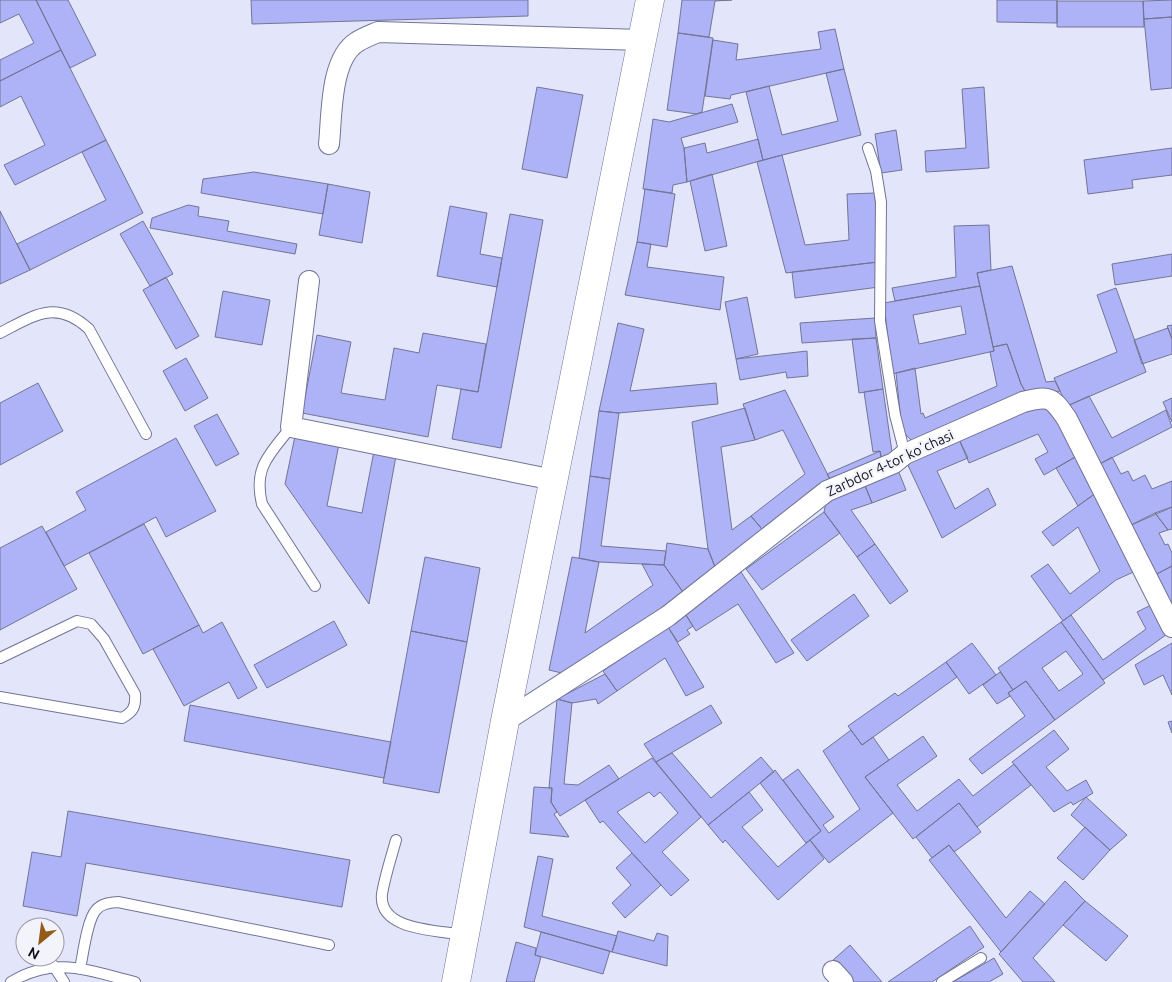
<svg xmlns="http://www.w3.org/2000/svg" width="1172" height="982" viewBox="0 0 1172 982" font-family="Ubuntu,sans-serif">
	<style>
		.building { fill: #aeb2f6; stroke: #727595; fill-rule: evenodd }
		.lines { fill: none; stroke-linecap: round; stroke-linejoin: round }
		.service-casing { stroke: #717494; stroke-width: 12 }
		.minor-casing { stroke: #717494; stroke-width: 22 }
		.secondary-casing { stroke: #717494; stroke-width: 29 }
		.service { stroke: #fff; stroke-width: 10 }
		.minor { stroke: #fff; stroke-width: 20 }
		.secondary { stroke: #fff; stroke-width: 28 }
		.labels { text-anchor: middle; stroke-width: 4.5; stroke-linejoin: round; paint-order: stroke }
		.street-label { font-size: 14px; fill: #10101c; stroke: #f3f4fb }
	</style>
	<rect width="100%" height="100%" fill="#e3e6fb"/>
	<!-- building -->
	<path class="building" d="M 0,0 L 36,0 L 61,50 L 0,81 L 0,60 L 34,43 L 19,14 L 0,23 Z
		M 36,0 L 68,0 L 96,55 L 70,68 Z
		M 251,0 L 528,0 L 528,16 L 252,24 Z
		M 682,0 L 732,0 L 715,1 L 709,37 L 678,33 Z
		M 997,0 L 1057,0 L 1057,23 L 997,22 Z
		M 1172,0 L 1172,17 L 1144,19 L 1143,1 Z
		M 1057,1 L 1143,1 L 1144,27 L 1057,27 Z
		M 1172,17 L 1172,88 L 1151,90 L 1144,19 Z
		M 835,29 L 844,69 L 731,95 L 730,99 L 705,96 L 713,40 L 738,44 L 736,60 L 821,49 L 818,32 Z
		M 678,33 L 713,38 L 702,112 L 696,114 L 667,110 Z
		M 61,50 L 106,140 L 15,185 L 4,165 L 45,145 L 21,96 L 0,107 L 0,81 Z
		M 844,69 L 861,135 L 763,160 L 746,92 L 769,86 L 782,135 L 838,121 L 826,73 Z
		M 537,87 L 583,95 L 567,178 L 522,169 Z
		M 984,87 L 989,168 L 926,172 L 925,151 L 966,148 L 962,89 Z
		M 732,104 L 738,122 L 681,138 L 684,148 L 687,182 L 673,185 L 672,193 L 643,189 L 653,119 L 669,122 Z
		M 896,130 L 902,170 L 881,173 L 875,134 Z
		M 758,139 L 763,160 L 687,182 L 684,148 L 705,143 L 707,153 Z
		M 106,140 L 143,213 L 30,270 L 17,244 L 106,200 L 82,152 Z
		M 1172,148 L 1172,175 L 1132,180 L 1133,188 L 1088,194 L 1084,160 Z
		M 782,155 L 805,245 L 849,240 L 847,194 L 875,193 L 878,262 L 786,273 L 757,162 Z
		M 254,172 L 328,184 L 323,214 L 201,193 L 203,179 Z
		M 712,174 L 727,246 L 705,251 L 690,181 Z
		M 328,184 L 370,192 L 362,243 L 319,235 Z
		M 645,189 L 675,194 L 667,247 L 637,242 Z
		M 188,205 L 199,207 L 198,216 L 229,221 L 227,231 L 297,244 L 295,254 L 150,228 L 152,218 Z
		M 450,206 L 487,213 L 480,254 L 502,258 L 497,287 L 437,276 Z
		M 0,211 L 30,270 L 0,284 Z
		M 510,214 L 543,220 L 501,448 L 452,439 L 461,389 L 478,392 Z
		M 143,221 L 173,274 L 150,286 L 120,234 Z
		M 989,225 L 991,270 L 977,273 L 980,286 L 895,301 L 892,288 L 956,277 L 954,226 Z
		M 637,242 L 651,244 L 647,267 L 724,277 L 720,310 L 625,295 Z
		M 1172,254 L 1172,276 L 1115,285 L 1112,264 Z
		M 878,262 L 879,287 L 795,298 L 792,272 Z
		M 1012,266 L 1046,382 L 1055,381 L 1060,391 L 1029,398 L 1021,384 L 1007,344 L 993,347 L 977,273 Z
		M 166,277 L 199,336 L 176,349 L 143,290 Z
		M 980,286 L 994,351 L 892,374 L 884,303 ZM 961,306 L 966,334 L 919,344 L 913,315 Z
		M 1116,288 L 1146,372 L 1067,406 L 1054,378 L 1117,352 L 1097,295 Z
		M 223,291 L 270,300 L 262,345 L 215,337 Z
		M 747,297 L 758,354 L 736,359 L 725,302 Z
		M 875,318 L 876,338 L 802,343 L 800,323 Z
		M 618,323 L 644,329 L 630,391 L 716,383 L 718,404 L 619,413 L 599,411 Z
		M 1172,325 L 1172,339 L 1167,326 Z
		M 1168,328 L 1172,339 L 1172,354 L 1142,364 L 1134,340 Z
		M 423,333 L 486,344 L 478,392 L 437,385 L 428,437 L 302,413 L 317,335 L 351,342 L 341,393 L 385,400 L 394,348 L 419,353 Z
		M 876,338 L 883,389 L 859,393 L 852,339 Z
		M 1007,344 L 1021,384 L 1029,398 L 918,447 L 902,431 L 896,373 L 915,368 L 921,414 L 923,413 L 925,418 L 997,386 L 990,352 L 994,351 L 993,347 Z
		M 807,351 L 808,376 L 787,378 L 786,372 L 740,380 L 736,359 Z
		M 186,358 L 208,398 L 185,411 L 163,371 Z
		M 38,383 L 63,431 L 0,465 L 0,403 Z
		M 883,389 L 893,459 L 882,460 L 880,451 L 873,452 L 864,392 Z
		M 785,390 L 832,483 L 766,534 L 751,516 L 805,474 L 783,430 L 755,440 L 743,404 Z
		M 1089,396 L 1112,438 L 1166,410 L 1172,427 L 1096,466 L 1065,407 Z
		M 1172,398 L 1172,422 L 1163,402 Z
		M 1043,404 L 1052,409 L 1079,455 L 1044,475 L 1035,459 L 1048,452 L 1038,434 L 969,463 L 958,437 Z
		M 745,408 L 755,440 L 721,447 L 732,530 L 751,516 L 766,534 L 717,572 L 708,549 L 692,422 Z
		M 599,411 L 619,413 L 610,479 L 590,476 Z
		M 217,414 L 239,454 L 216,466 L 194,426 Z
		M 295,436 L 339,444 L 327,506 L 362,513 L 374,451 L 396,456 L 369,604 L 285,484 Z
		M 958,437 L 968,458 L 937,471 L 955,509 L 988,488 L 996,505 L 942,538 L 905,459 Z
		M 176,438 L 216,511 L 166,537 L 156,517 L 64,566 L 46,532 L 86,510 L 76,492 Z
		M 880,451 L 882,465 L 834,487 L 827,474 Z
		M 1082,453 L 1100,490 L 1078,506 L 1056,468 Z
		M 1112,457 L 1121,474 L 1128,471 L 1133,481 L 1145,475 L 1152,489 L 1172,481 L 1172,507 L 1129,526 L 1096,466 Z
		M 896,465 L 906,490 L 872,503 L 862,478 Z
		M 590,476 L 610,479 L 601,546 L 666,551 L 664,565 L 599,562 L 579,558 Z
		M 862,478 L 872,503 L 851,510 L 875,544 L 857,557 L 824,512 L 828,493 Z
		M 1100,490 L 1140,569 L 1116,580 L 1063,621 L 1031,576 L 1048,564 L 1070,594 L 1100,571 L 1078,527 L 1053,546 L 1042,532 Z
		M 1172,507 L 1172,529 L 1168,530 L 1155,513 Z
		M 824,512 L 840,533 L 762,590 L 746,569 Z
		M 1155,513 L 1168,530 L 1159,533 L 1165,545 L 1168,544 L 1172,553 L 1172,566 L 1153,576 L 1129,526 Z
		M 144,524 L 199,625 L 143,654 L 89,553 Z
		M 42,526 L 77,589 L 0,630 L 0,548 Z
		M 667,543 L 708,549 L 717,572 L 685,595 L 664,565 Z
		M 875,544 L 908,591 L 890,604 L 857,557 Z
		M 425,557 L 480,568 L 467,642 L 411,631 Z
		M 572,557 L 599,562 L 585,633 L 653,585 L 642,564 L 664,565 L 685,595 L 570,675 L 549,670 Z
		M 1172,566 L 1172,614 L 1153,576 Z
		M 741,572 L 794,653 L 776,663 L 738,604 L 696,631 L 682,609 Z
		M 854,594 L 869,616 L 807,661 L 791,640 Z
		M 1155,603 L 1170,632 L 1103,680 L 1061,622 L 1071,615 L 1103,660 L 1146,629 L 1137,612 Z
		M 686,615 L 693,626 L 687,630 L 690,634 L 678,642 L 668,627 Z
		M 334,621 L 347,645 L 267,688 L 254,665 Z
		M 222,622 L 257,688 L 238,699 L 229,682 L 184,706 L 153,649 L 199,625 L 203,633 Z
		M 1061,622 L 1105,683 L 1055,720 L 1026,681 L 1013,690 L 998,668 ZM 1066,651 L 1083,674 L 1059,691 L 1042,668 Z
		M 668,627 L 704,687 L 686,696 L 665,658 L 617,691 L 603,671 Z
		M 411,631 L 467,642 L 439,793 L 383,783 Z
		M 972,643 L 996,675 L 969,694 L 946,662 Z
		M 1172,643 L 1172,695 L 1163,675 L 1144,685 L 1135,665 Z
		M 946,662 L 957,677 L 862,745 L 848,726 L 895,693 L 898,696 Z
		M 1000,672 L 1013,690 L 1008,693 L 1010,696 L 997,704 L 983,685 Z
		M 605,674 L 617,691 L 598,704 L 596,699 L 572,703 L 557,699 Z
		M 1026,681 L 1055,720 L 982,774 L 969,759 L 1025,716 L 1008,693 Z
		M 557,699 L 572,703 L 564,784 L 578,785 L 609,765 L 619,779 L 560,816 L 551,802 L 552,788 L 549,788 Z
		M 190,705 L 391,742 L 384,778 L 184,741 Z
		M 711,705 L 722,723 L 656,762 L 644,744 Z
		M 1172,721 L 1172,733 L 1168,722 Z
		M 851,730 L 862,745 L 873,737 L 889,760 L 865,777 L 893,813 L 829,863 L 810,840 L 821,831 L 783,780 L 798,769 L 834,817 L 823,825 L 829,833 L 860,809 L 823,751 Z
		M 1054,730 L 1069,749 L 1046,767 L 1067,791 L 1086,780 L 1093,793 L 1073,805 L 1071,802 L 1054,812 L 1012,762 Z
		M 923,736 L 937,756 L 897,785 L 917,811 L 959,779 L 973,796 L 1014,764 L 1031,785 L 977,827 L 959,803 L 913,839 L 865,777 Z
		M 672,753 L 711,798 L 761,757 L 774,772 L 708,825 L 656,762 Z
		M 652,758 L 701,817 L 662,852 L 689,880 L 671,896 L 603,821 L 600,823 L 585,800 ZM 649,792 L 654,797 L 660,792 L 678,813 L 645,843 L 617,812 Z
		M 775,770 L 821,831 L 806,843 L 760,783 Z
		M 534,787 L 552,788 L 551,802 L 557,812 L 554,814 L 569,837 L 530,833 Z
		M 749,792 L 763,810 L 742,827 L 778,867 L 810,840 L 824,859 L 778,900 L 725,840 L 723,843 L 708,825 Z
		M 1086,797 L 1127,835 L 1110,850 L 1071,815 Z
		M 959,803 L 981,832 L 954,852 L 949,845 L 932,858 L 916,837 Z
		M 68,811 L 350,860 L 342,907 L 86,863 L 77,916 L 23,906 L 32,852 L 61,857 Z
		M 1085,827 L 1110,850 L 1083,880 L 1057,858 Z
		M 949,845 L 1006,918 L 1030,891 L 1045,904 L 1001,952 L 929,860 Z
		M 632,853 L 661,885 L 625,918 L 612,903 L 631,885 L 616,868 Z
		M 538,856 L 553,859 L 542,916 L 617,936 L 612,952 L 524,927 Z
		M 1065,881 L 1085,901 L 1033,958 L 1055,982 L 1023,982 L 999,954 Z
		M 1085,901 L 1128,936 L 1106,961 L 1063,925 Z
		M 970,926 L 984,947 L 932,982 L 888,982 Z
		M 618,931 L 654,941 L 657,933 L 668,936 L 667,966 L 612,952 Z
		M 541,932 L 610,951 L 603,974 L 535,955 Z
		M 516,942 L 536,948 L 535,955 L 541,957 L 534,982 L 506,982 Z
		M 850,945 L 882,982 L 852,982 L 833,960 Z
		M 994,958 L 1003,974 L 989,982 L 953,982 Z"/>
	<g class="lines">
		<!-- service casing -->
		<g class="service-casing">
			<path id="service" d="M 868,148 L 876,171 L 881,202 L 880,321 L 895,415 L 905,454
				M 0,333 C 35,315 56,299 89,329 L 146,434
				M 291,427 C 270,454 253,467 262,504 L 315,586
				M 0,658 L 77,621 L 91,624 L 104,639 L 135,694 C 136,707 133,712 122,718 L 0,697
				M 396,840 C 391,858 385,876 382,894 C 378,931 438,930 463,935
				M 53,965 L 64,982
				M 80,969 C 83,955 87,920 96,910 C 102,903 110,903 118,902 L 329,945
				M 11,982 C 55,955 89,971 135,982
				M 942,982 L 981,958"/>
		</g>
		<!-- minor casing -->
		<g class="minor-casing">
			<path id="minor" d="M 329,144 C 332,115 330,59 357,42 C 363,38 371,35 378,32 L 642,40
				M 309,281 L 291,427 L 554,480
				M 505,721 L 668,616 L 827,491 L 894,463 L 905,454 L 1023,402 C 1050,395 1052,397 1067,419 L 1172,627
				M 833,971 L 843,982"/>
		</g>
		<!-- secondary casing -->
		<g class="secondary-casing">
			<path id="secondary" d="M 456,982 L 505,721 L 650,0"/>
		</g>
		<!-- service -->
		<use href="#service" class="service"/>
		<!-- minor -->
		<use href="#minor" class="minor"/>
		<!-- secondary -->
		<use href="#secondary" class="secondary"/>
	</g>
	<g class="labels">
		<!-- street labels -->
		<g class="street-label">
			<text transform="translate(890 463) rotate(-25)" y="5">Zarbdor 4-tor koʼchasi</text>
		</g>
	</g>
	<!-- north arrow -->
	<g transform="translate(40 942) rotate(209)"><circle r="24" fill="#f3f4fb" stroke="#9899a2"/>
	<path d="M0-4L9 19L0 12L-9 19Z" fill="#935b15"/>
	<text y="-8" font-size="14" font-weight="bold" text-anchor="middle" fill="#10101c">N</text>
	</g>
</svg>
